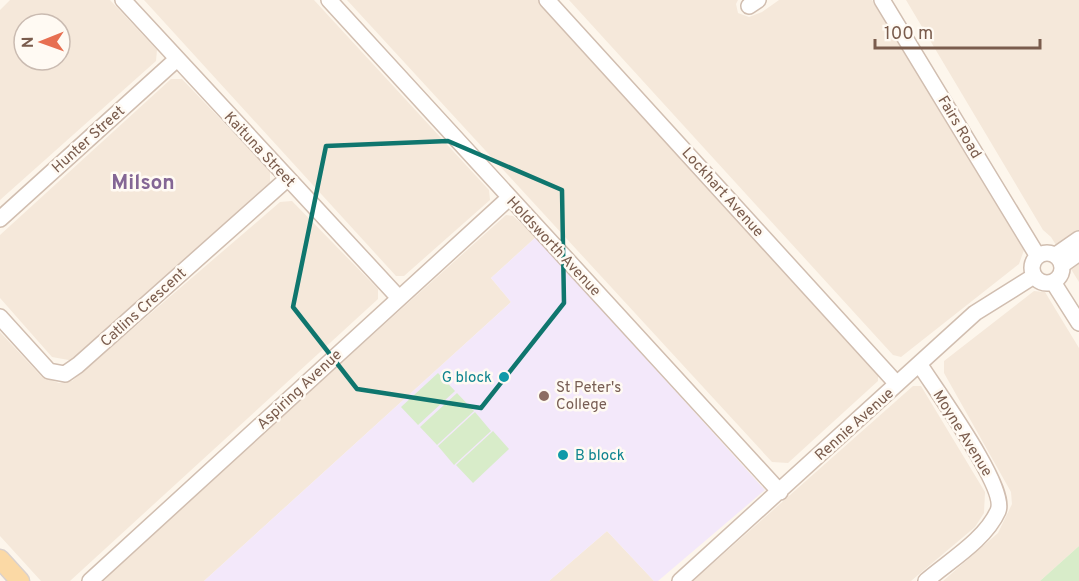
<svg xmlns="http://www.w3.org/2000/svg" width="1079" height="581" viewBox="0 0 1079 581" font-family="Overpass,sans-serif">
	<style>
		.residential { fill: #f5e8da; fill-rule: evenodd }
		.education { fill: #f3e8fa }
		.green { fill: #d8ecc9 }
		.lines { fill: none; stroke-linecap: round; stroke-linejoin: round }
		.minor-casing { stroke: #d1beb0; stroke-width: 18 }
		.major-casing { stroke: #dad1cd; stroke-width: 21 }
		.minor { stroke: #fff; stroke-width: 15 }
		.major { stroke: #fbd9a5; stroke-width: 18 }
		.marked { fill: none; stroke: #0f766e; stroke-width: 4.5; stroke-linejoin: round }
		.culture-dot { fill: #0f9aa8; stroke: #fffaf3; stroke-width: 2 }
		.education-dot { fill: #8d6e63; stroke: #fffaf3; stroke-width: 2 }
		.labels { text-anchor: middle; stroke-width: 5; stroke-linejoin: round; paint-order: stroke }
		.street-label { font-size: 15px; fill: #7a5c4d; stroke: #fffaf3 }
		.culture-label { font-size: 15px; fill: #0d838f; stroke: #fffaf3; text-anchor: end }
		.education-label { font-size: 15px; fill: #785e54; stroke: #fffaf3; text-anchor: start }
		.district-label { font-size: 21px; font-weight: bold; fill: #846695; stroke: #fffaf3 }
	</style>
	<rect width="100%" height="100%" fill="#fdf6ec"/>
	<!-- residential -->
	<path class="residential" d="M 10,0 L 110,0 L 157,50 L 156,61 L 0,200 L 0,10 ZM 24,24 L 60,24 L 60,60 L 24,60 Z
		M 144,0 L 314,0 L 489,190 L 490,200 L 404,276 L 396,276 Z
		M 347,0 L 538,0 L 878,373 L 878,381 L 788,463 L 772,462 Z
		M 569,0 L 738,0 L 736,4 L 738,13 L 749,17 L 762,12 L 779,0 L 872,0 L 1024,250 L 1019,264 L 901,357 L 893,355 Z
		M 906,0 L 1079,0 L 1079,282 L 1051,237 L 1043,230 Z
		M 171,79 L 182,79 L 270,171 L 270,182 L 74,361 L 52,357 L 0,298 L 0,235 Z
		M 292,201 L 378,289 L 378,299 L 70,581 L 41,581 L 0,536 L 0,332 L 42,377 L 59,383 L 72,381 L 280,202 Z
		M 506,215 L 513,216 L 536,237 L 491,278 L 511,302 L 204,581 L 99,581 Z
		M 1034,291 L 1045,292 L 1079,348 L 1079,546 L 1040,581 L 943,581 L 998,533 L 1012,504 L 1011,492 L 944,373 L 944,361 Z
		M 913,386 L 921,386 L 985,492 L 984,513 L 975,527 L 911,581 L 693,581 Z
		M 607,531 L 654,581 L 549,581 Z"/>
	<!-- education -->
	<path class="education" d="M 536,237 L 765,490 L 658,581 L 654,581 L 607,531 L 549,581 L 204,581 L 511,302 L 491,278 Z"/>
	<!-- green -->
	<path class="green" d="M 438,373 L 455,391 L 418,425 L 401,407 Z
		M 457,393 L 474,411 L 437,445 L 420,427 Z
		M 475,412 L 491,431 L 454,465 L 438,446 Z
		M 493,431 L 509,449 L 473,483 L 456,465 Z
		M 1079,546 L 1079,581 L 1040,581 Z"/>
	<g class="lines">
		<!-- minor casing -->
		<g class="minor-casing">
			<path id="minor" d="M 123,0 L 399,298
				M 329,0 L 780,492
				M 547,0 L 897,384
				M 882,0 L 1037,255
				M 749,6 L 758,0
				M 0,219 L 177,59
				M1032 268a15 15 0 1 1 30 0a15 15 0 1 1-30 0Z
				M 1056,255 L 1079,239
				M 1062,265 L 1079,253
				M 1053,282 L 1079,323
				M 0,317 L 49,371 L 65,374 L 78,365 L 287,179
				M 920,365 C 935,389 1008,488 998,511 C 985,540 949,561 926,581
				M 90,581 L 509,198
				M 680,581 L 975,313 L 1034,276"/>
		</g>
		<!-- major casing -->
		<g class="major-casing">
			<path id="major" d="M 0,559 L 20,581"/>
		</g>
		<!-- minor -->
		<use href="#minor" class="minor"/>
		<!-- major -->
		<use href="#major" class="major"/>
	</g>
	<!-- marked area -->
	<path class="marked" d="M 448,141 L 562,190 L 564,303 L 481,408 L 357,389 L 293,307 L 326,146 Z"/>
	<!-- markers -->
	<g class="culture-dot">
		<circle cx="504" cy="377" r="6"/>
		<circle cx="563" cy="455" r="6"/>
	</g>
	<circle class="education-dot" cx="544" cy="396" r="6"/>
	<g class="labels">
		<!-- street labels -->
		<g class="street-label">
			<text transform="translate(960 127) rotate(59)" y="5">Fairs Road</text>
			<text transform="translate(88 139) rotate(-42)" y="5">Hunter Street</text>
			<text transform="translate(260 149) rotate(47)" y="5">Kaituna Street</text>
			<text transform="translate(723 192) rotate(48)" y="5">Lockhart Avenue</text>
			<text transform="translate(554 246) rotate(47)" y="5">Holdsworth Avenue</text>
			<text transform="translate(143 307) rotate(-42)" y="5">Catlins Crescent</text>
			<text transform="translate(299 389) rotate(-43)" y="5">Aspiring Avenue</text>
			<text transform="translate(854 424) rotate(-42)" y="5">Rennie Avenue</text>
			<text transform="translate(963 433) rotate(58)" y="5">Moyne Avenue</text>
		</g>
		<!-- culture labels -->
		<g class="culture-label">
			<text x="492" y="382">G block</text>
			<text x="575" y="460" text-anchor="start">B block</text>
		</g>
		<!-- education labels -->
		<g class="education-label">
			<text x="556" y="392">St Peter's<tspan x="556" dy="17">College</tspan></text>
		</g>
		<!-- district labels -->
		<g class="district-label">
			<text x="143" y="189">Milson</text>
		</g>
	</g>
	<!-- north arrow -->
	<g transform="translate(42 42) rotate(269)"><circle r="28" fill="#fffaf3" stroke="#cabbb1" stroke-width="1.5"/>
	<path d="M0-4.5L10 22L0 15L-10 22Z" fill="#e76f51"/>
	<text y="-9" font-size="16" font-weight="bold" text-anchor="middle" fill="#7a5c4d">N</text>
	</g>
	<!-- scale -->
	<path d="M875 39v9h165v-9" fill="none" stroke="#7a5c4d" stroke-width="3"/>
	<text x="884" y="39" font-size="18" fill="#7a5c4d" stroke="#fffaf3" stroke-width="4.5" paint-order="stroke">100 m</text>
</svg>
